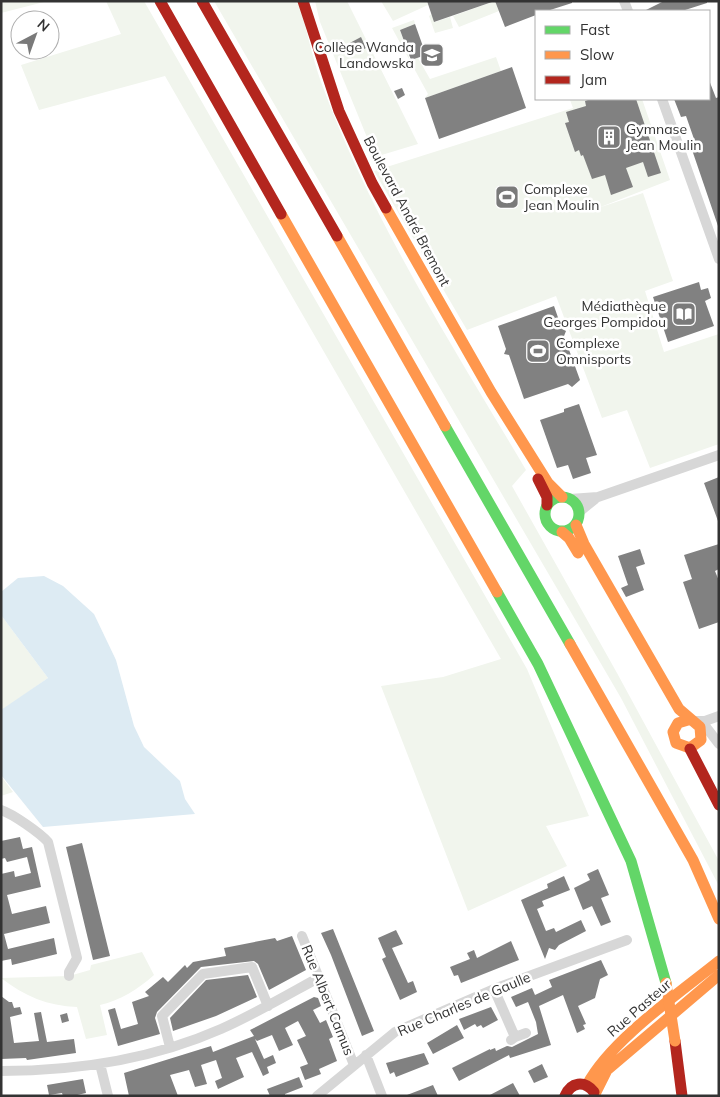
<svg xmlns="http://www.w3.org/2000/svg" width="720" height="1097" viewBox="0 0 720 1097" font-family="Mulish,sans-serif">
	<style>
		.green { fill: #f1f5ed }
		.water { fill: #ddebf3 }
		.building { fill: #818181 }
		.lines { fill: none; stroke-linecap: round; stroke-linejoin: round }
		.street { stroke: #d7d7d7; stroke-width: 10 }
		.fast { stroke: #63d668; stroke-width: 11 }
		.slow { stroke: #ff974d; stroke-width: 11 }
		.jam { stroke: #b3261e; stroke-width: 11 }
		.slow-bridge { stroke: #ff974d; stroke-width: 11 }
		.labels { text-anchor: middle; stroke-width: 5; stroke-linejoin: round; paint-order: stroke }
		.poi-label { font-size: 14px; fill: #333; stroke: #fff; text-anchor: start }
		.street-label { font-size: 14px; fill: #333; stroke: #fff }
	</style>
	<rect width="100%" height="100%" fill="#fff"/>
	<!-- green -->
	<path class="green" d="M 1,1 L 48,1 L 1,13 Z
		M 106,1 L 144,1 L 527,669 L 589,816 L 546,826 L 567,866 L 468,911 L 381,686 L 443,677 L 501,659 L 165,76 L 39,110 L 21,65 L 121,34 Z
		M 214,1 L 299,1 C 306,28 312,56 321,82 C 371,219 452,345 526,470 L 512,486 L 617,673 L 719,861 L 719,886 L 621,698 Z
		M 315,1 L 347,1 L 418,144 L 375,157 L 320,22 Z
		M 381,1 L 427,1 L 428,5 L 393,21 Z
		M 495,1 L 499,11 L 459,27 L 453,16 Z
		M 432,14 L 435,22 L 450,17 L 453,28 L 435,33 L 429,16 Z
		M 414,20 L 415,24 L 400,30 L 410,60 L 418,58 L 430,79 L 496,57 L 501,71 L 425,98 L 428,94 L 392,28 Z
		M 573,99 L 642,99 L 670,180 L 598,208 L 643,193 L 673,281 L 645,291 L 664,352 L 719,334 L 719,444 L 650,468 L 627,410 L 602,418 L 556,296 L 467,330 L 374,171 L 573,108 L 570,100 Z
		M 1,615 L 48,678 L 1,711 Z
		M 1,776 L 13,792 L 1,796 Z
		M 142,952 L 154,975 C 137,990 121,1000 100,1005 L 107,1035 L 86,1039 L 77,1007 C 48,1006 24,996 1,978 L 69,976 L 90,970 L 91,965 Z"/>
	<!-- water -->
	<path class="water" d="M 44,576 L 63,586 L 94,614 L 116,660 L 134,726 L 144,747 L 180,781 L 185,799 L 195,814 L 43,827 L 1,775 L 1,710 L 48,678 L 1,615 L 1,592 L 18,578 Z"/>
	<!-- building -->
	<path class="building" d="M 427,1 L 491,1 L 492,2 L 434,22 Z
		M 495,1 L 572,1 L 572,3 L 547,11 L 536,11 L 536,15 L 505,27 Z
		M 664,1 L 707,1 L 707,3 L 682,11 L 644,11 Z
		M 415,24 L 426,55 L 411,60 L 400,30 Z
		M 361,37 L 366,48 L 351,55 L 346,45 Z
		M 512,67 L 526,108 L 439,139 L 425,98 Z
		M 709,80 L 716,98 L 719,97 L 718,226 L 689,141 L 694,139 L 686,116 L 681,117 L 674,99 L 709,99 Z
		M 402,88 L 405,95 L 398,99 L 394,91 Z
		M 591,99 L 636,99 L 661,173 L 648,177 L 643,162 L 626,168 L 633,187 L 611,195 L 605,175 L 592,179 L 583,155 L 581,156 L 579,150 L 575,152 L 565,123 L 569,122 L 566,112 L 586,106 L 585,101 Z
		M 699,282 L 701,290 L 708,288 L 711,298 L 705,301 L 714,326 L 668,342 L 653,297 Z
		M 554,306 L 562,329 L 566,331 L 564,336 L 580,380 L 572,387 L 568,384 L 524,399 L 509,355 L 504,354 L 506,349 L 498,326 Z
		M 579,404 L 597,455 L 586,458 L 591,473 L 573,479 L 568,465 L 557,468 L 540,420 L 564,412 L 564,409 Z
		M 719,477 L 719,521 L 718,521 L 704,483 Z
		M 719,544 L 719,569 L 715,571 L 719,581 L 719,622 L 699,629 L 683,582 L 692,579 L 684,555 Z
		M 640,549 L 645,564 L 636,567 L 644,590 L 626,597 L 621,588 L 628,585 L 618,556 Z
		M 20,837 L 23,849 L 32,847 L 41,887 L 7,895 L 12,914 L 46,906 L 50,923 L 4,934 L 8,949 L 54,938 L 57,954 L 12,965 L 11,959 L 1,961 L 1,874 L 14,871 L 15,877 L 31,873 L 27,857 L 7,862 L 5,858 L 1,859 L 1,841 Z
		M 82,843 L 110,956 L 93,960 L 66,847 Z
		M 598,869 L 609,895 L 601,898 L 611,922 L 601,926 L 592,906 L 583,910 L 574,888 L 590,880 L 587,874 Z
		M 564,876 L 570,890 L 542,901 L 544,906 L 537,909 L 546,931 L 554,928 L 556,932 L 581,920 L 586,931 L 559,945 L 555,950 L 549,948 L 545,959 L 521,900 L 548,888 L 547,884 Z
		M 333,929 L 374,1031 L 362,1036 L 331,955 L 321,933 Z
		M 396,930 L 403,944 L 392,948 L 408,983 L 413,981 L 417,992 L 400,1000 L 382,959 L 386,957 L 378,938 Z
		M 292,936 L 306,970 L 269,990 L 258,964 L 254,961 L 201,967 L 157,1012 L 155,1018 L 160,1034 L 118,1046 L 108,1010 L 115,1008 L 121,1029 L 138,1024 L 132,1002 L 149,996 L 145,992 L 163,977 L 168,982 L 185,965 L 187,968 L 193,962 L 226,956 L 224,948 L 275,938 L 277,941 Z
		M 511,941 L 519,960 L 461,983 L 458,975 L 454,976 L 450,967 L 470,959 L 467,953 L 474,950 L 477,958 Z
		M 601,960 L 608,975 L 600,979 L 595,998 L 578,1006 L 586,1024 L 583,1025 L 585,1029 L 577,1033 L 563,995 L 539,1006 L 551,1045 L 510,1058 L 509,1055 L 459,1081 L 452,1068 L 490,1049 L 490,1050 L 495,1048 L 496,1051 L 507,1046 L 512,1047 L 538,1034 L 536,1022 L 528,1002 L 516,1007 L 511,997 L 532,988 L 535,995 L 552,987 L 549,980 Z
		M 248,975 L 257,997 L 216,1016 L 173,1031 L 170,1018 L 206,980 Z
		M 1,996 L 9,1002 L 12,1002 L 14,1008 L 20,1007 L 22,1014 L 10,1017 L 14,1043 L 39,1041 L 34,1013 L 41,1012 L 47,1042 L 74,1039 L 76,1053 L 27,1060 L 26,1058 L 1,1059 Z
		M 314,997 L 318,998 L 321,1006 L 313,1010 L 320,1023 L 326,1020 L 333,1037 L 329,1039 L 337,1061 L 319,1069 L 321,1074 L 305,1080 L 300,1067 L 308,1064 L 297,1040 L 306,1036 L 298,1021 L 285,1028 L 293,1045 L 279,1051 L 272,1035 L 257,1041 L 255,1039 L 264,1059 L 273,1055 L 276,1063 L 267,1067 L 269,1073 L 263,1076 L 252,1052 L 236,1058 L 244,1077 L 218,1089 L 215,1081 L 222,1078 L 216,1060 L 201,1065 L 207,1084 L 195,1087 L 189,1070 L 170,1075 L 178,1096 L 129,1096 L 124,1073 L 211,1046 L 213,1052 L 254,1036 L 250,1030 Z
		M 491,1007 L 498,1020 L 483,1028 L 481,1025 L 477,1027 L 475,1024 L 464,1030 L 459,1019 Z
		M 67,1013 L 69,1021 L 62,1023 L 60,1015 Z
		M 457,1025 L 464,1038 L 433,1054 L 427,1043 Z
		M 424,1053 L 429,1064 L 396,1077 L 394,1072 L 390,1074 L 386,1063 Z
		M 542,1064 L 548,1077 L 534,1083 L 528,1071 Z
		M 299,1077 L 303,1087 L 285,1094 L 285,1096 L 270,1096 L 267,1089 Z
		M 83,1079 L 86,1093 L 73,1096 L 63,1096 L 62,1093 L 49,1095 L 47,1085 Z
		M 513,1083 L 520,1096 L 488,1096 Z
		M 433,1085 L 438,1096 L 407,1096 L 407,1095 Z"/>
	<g class="lines">
		<!-- street -->
		<path class="street" d="M 624,1 L 628,11
			M 662,99 L 719,259
			M 570,499 L 598,497 L 719,455
			M 579,512 L 595,499
			M 693,721 L 705,721 L 719,716
			M 706,727 L 719,744
			M 1,810 C 13,814 40,833 48,842 L 77,958 L 69,972 L 69,976
			M 302,936 L 354,1065
			M 494,989 L 515,1037 L 511,1040
			M 515,1037 L 526,1033
			M 170,1047 L 162,1016 L 203,974 L 252,967 L 268,1006
			M 366,1055 L 382,1096
			M 100,1064 L 108,1096
			M 1,1071 C 75,1071 153,1059 221,1029 C 255,1014 287,995 320,977
			M 317,1096 L 395,1032 L 494,989 L 627,940"/>
		<!-- fast -->
		<path class="fast" d="M 445,426 L 570,644
			M545 514a17 17 0 1 1 34 0a17 17 0 1 1-34 0Z
			M 497,592 L 538,664 L 631,861 L 666,983"/>
		<!-- slow -->
		<path class="slow" d="M 386,208 L 491,392 L 548,483 L 562,497
			M 281,214 L 497,592
			M 337,236 L 445,426
			M 576,525 L 584,544 L 679,709 L 700,727 L 701,740 L 690,748 L 676,743 L 673,732 L 678,723 L 688,720
			M 562,532 L 569,538 L 578,553
			M 570,644 L 693,860 L 719,919
			M 587,1085 C 611,1040 678,994 719,961
			M 595,1094 L 607,1070 L 719,975"/>
		<!-- jam -->
		<path class="jam" d="M 160,1 L 281,214
			M 202,1 L 337,236
			M 303,1 L 339,111 L 372,183 L 386,208
			M 538,479 L 547,497 L 547,505
			M 690,749 L 719,805
			M 675,1041 L 682,1096
			M 565,1096 C 571,1082 584,1080 594,1092"/>
		<!-- slow-bridge -->
		<path class="slow-bridge" d="M 666,983 L 675,1041"/>
	</g>
	<!-- icons -->
	<defs>
		<g id="school-square" transform="scale(1.25)"><rect x="-9" y="-9" width="18" height="18" rx="4" fill="#7a7a7a" stroke="#fff"/><path d="M0-5L7-2L0 1L-7-2ZM-4 1L0 2.5L4 1V4Q0 6-4 4Z" fill="#fff"/></g>
		<g id="building-square" transform="scale(1.25)"><rect x="-9" y="-9" width="18" height="18" rx="4" fill="#7a7a7a" stroke="#fff"/><path d="M-4-6H4V6H1V3H-1V6H-4ZM-2.5-4.3h1.7v1.8h-1.7ZM.8-4.3h1.7v1.8H.8ZM-2.5-1h1.7V.8h-1.7ZM.8-1h1.7V.8H.8Z" fill="#fff"/></g>
		<g id="stadium-square" transform="scale(1.25)"><rect x="-9" y="-9" width="18" height="18" rx="4" fill="#7a7a7a" stroke="#fff"/><path d="M0-5a6.5 5 0 1 0 0 10a6.5 5 0 1 0 0-10ZM-3.5-1.8h7v3.6h-7Z" fill="#fff"/></g>
		<g id="library-square" transform="scale(1.25)"><rect x="-9" y="-9" width="18" height="18" rx="4" fill="#7a7a7a" stroke="#fff"/><path d="M-6-4Q-3-5.5-.7-3.5V5Q-3 3-6 4ZM6-4Q3-5.5 .7-3.5V5Q3 3 6 4Z" fill="#fff"/></g>
	</defs>
	<g fill-rule="evenodd">
		<use href="#school-square" x="432" y="55"/>
		<use href="#building-square" x="609" y="137"/>
		<use href="#stadium-square" x="507" y="197"/>
		<use href="#library-square" x="684" y="314"/>
		<use href="#stadium-square" x="538" y="351"/>
	</g>
	<g class="labels">
		<!-- poi labels -->
		<g class="poi-label">
			<text x="414" y="52" text-anchor="end">Collège Wanda<tspan x="414" dy="16">Landowska</tspan></text>
			<text x="626" y="134">Gymnase<tspan x="626" dy="16">Jean Moulin</tspan></text>
			<text x="524" y="194">Complexe<tspan x="524" dy="16">Jean Moulin</tspan></text>
			<text x="666" y="311" text-anchor="end">Médiathèque<tspan x="666" dy="16">Georges Pompidou</tspan></text>
			<text x="556" y="348">Complexe<tspan x="556" dy="16">Omnisports</tspan></text>
		</g>
		<!-- street labels -->
		<g class="street-label">
			<text transform="translate(407 211) rotate(62)" y="5">Boulevard André Bremont</text>
			<text transform="translate(328 1000) rotate(68)" y="5">Rue Albert Camus</text>
			<text transform="translate(464 1004) rotate(-23)" y="5">Rue Charles de Gaulle</text>
			<text transform="translate(639 1008) rotate(-41)" y="5">Rue Pasteur</text>
		</g>
	</g>
	<!-- border -->
	<rect width="720" height="1097" fill="none" stroke="#333333" stroke-width="5"/>
	<!-- legend -->
	<rect x="535" y="10" width="175" height="90" fill="#ffffff" stroke="#adadad"/>
	<rect x="545" y="26" width="25" height="8" fill="#63d668" stroke="#adadad"/>
	<text x="580" y="35" font-size="15" fill="#333333">Fast</text>
	<rect x="545" y="51" width="25" height="8" fill="#ff974d" stroke="#adadad"/>
	<text x="580" y="60" font-size="15" fill="#333333">Slow</text>
	<rect x="545" y="76" width="25" height="8" fill="#b3261e" stroke="#adadad"/>
	<text x="580" y="85" font-size="15" fill="#333333">Jam</text>
	<!-- north arrow -->
	<g transform="translate(35 35) rotate(41)"><circle r="24" fill="#ffffff" stroke="#adadad"/>
	<path d="M0-4L9 19L0 12L-9 19Z" fill="#7a7a7a"/>
	<text y="-8" font-size="14" font-weight="bold" text-anchor="middle" fill="#333333">N</text>
	</g>
</svg>
